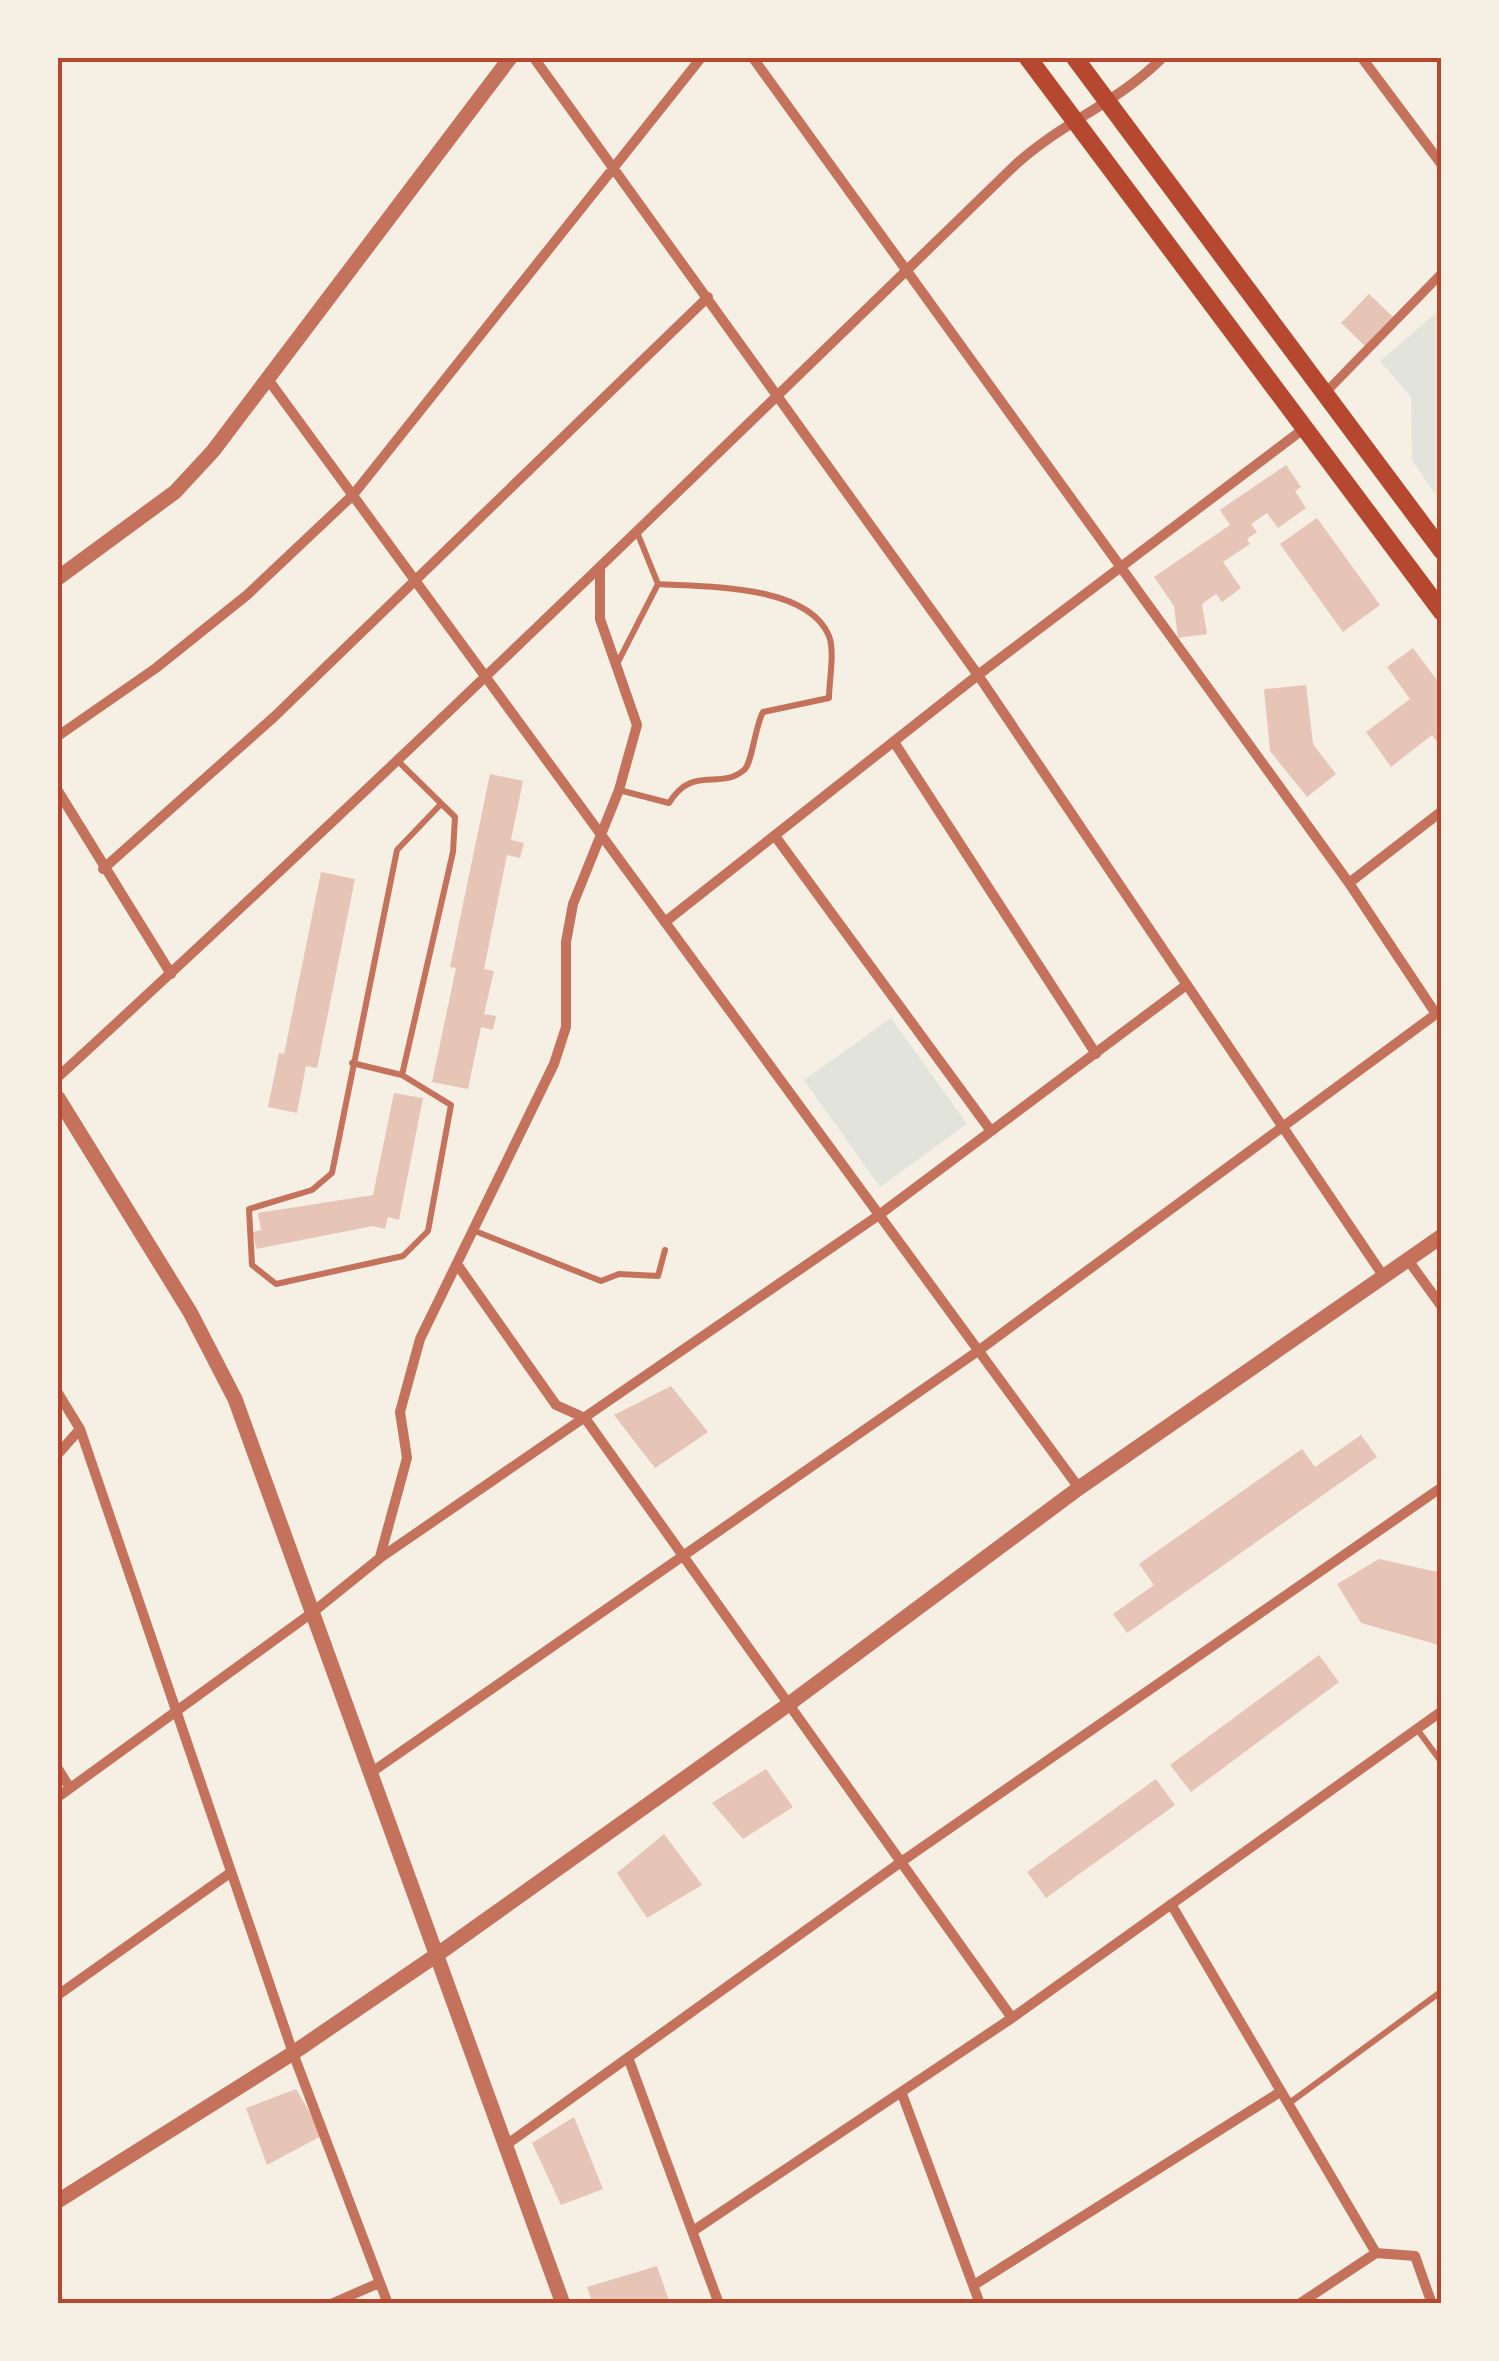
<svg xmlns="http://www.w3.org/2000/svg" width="1499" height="2361" viewBox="0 0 1499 2361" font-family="Manrope,sans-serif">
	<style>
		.green { fill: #e2e4dc }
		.building { fill: #e6c5b7 }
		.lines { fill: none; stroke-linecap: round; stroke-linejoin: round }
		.service { stroke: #c5725c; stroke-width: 6 }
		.pedestrian { stroke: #c5725c; stroke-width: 9 }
		.minor { stroke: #c5725c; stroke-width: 10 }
		.tertiary { stroke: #c5725c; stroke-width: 15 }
		.secondary { stroke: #b5482f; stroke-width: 18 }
		.neatline { fill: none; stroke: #b5482f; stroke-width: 4 }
	</style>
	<rect width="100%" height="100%" fill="#f6efe4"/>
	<!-- green -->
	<path class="green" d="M 1441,309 L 1441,502 L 1412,460 L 1411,397 L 1380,361 Z
		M 891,1018 L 967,1124 L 880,1187 L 804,1080 Z"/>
	<!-- building -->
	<path class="building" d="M 1369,294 L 1393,317 L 1365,346 L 1341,323 Z
		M 1286,465 L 1301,487 L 1295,491 L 1306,508 L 1278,528 L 1267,513 L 1251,524 L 1257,532 L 1247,539 L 1250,544 L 1223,562 L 1241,588 L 1222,602 L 1216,594 L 1202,604 L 1207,634 L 1178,638 L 1174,606 L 1154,577 L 1230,525 L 1220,510 Z
		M 1317,518 L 1380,605 L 1343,632 L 1280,544 Z
		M 1413,648 L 1442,687 L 1442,748 L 1432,735 L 1391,767 L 1366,732 L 1410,699 L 1387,667 Z
		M 1306,685 L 1313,744 L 1336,774 L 1307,797 L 1270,751 L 1264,689 Z
		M 490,774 L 523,781 L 511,840 L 524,843 L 520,858 L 507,855 L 484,969 L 494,971 L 484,1014 L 496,1016 L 493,1030 L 481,1027 L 468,1089 L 432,1082 L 456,968 L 450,967 Z
		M 321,872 L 355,879 L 317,1068 L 306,1066 L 297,1113 L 268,1107 L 279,1053 L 284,1054 Z
		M 394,1093 L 423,1098 L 399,1220 L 388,1217 L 385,1229 L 373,1226 L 256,1249 L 253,1232 L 261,1230 L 258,1213 L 373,1195 Z
		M 671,1386 L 708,1432 L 655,1468 L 614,1415 Z
		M 1361,1435 L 1377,1457 L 1127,1633 L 1113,1614 L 1154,1585 L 1139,1564 L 1302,1449 L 1315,1467 Z
		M 1379,1559 L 1442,1573 L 1439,1645 L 1361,1623 L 1337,1584 Z
		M 1319,1655 L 1339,1682 L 1191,1792 L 1170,1765 Z
		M 766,1769 L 793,1807 L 743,1839 L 712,1803 Z
		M 1156,1779 L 1175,1805 L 1046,1898 L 1027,1872 Z
		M 664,1834 L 702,1885 L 647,1918 L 617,1873 Z
		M 296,2089 L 323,2135 L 267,2165 L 246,2108 Z
		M 574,2117 L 603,2189 L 561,2205 L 532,2143 Z
		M 657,2266 L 670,2304 L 593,2304 L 587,2287 Z"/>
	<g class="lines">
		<!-- service -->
		<path class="service" d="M 617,664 L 658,584 L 637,532
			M 619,790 L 669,803 C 693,764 719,791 744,770 C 752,764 755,726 763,712 L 829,698 C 829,681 835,652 829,636 C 808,584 704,587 658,584
			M 352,1063 L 402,1075 L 453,852 L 455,817 L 398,761
			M 402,1075 L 451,1105 L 428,1231 L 403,1256 L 276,1284 L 252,1265 L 249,1209 L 312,1190 L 332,1173 L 397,850 L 441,804
			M 475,1231 L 601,1281 L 619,1274 L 658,1276 L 665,1250
			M 1417,1729 L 1442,1763
			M 1288,2104 L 1442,1991"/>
		<!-- pedestrian -->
		<path class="pedestrian" d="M 1326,392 L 1442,273"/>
		<!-- minor -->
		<path class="minor" d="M 534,58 L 978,675 L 1384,1277
			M 1362,58 L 1442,165
			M 267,378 L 1079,1488
			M 58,736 L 156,668 L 247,595 L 353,495 L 701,58
			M 894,742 L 1096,1054
			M 58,791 L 171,974
			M 775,836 L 991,1131
			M 103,869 L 274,717 L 708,297
			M 1349,883 L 1442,811
			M 665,922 L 978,675 L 1302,430
			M 58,1077 C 381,781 696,475 1011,169 C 1056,125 1118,103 1162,58
			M 1408,1260 L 1442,1307
			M 459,1267 L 556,1405 L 585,1418 L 1012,2018
			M 58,1393 L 80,1429 L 293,2053 L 388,2304
			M 58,1454 L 80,1429
			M 380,1557 L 407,1458 L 400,1412 L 420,1339 L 554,1064 L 566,1027 L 566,942 L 573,904 L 619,790 L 637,725 L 600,619 L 600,569
			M 58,1769 L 70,1788
			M 369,1774 L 978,1351 L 1436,1014 L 1349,883 L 753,58
			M 58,1797 L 313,1612 L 380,1558 L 879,1215 L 1185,986
			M 1171,1904 L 1376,2253 L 1415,2256 L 1432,2304
			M 58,1995 L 230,1873
			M 629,2060 L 719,2304
			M 902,2094 L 980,2304
			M 506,2145 L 901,1862 L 1442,1487
			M 693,2231 L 1012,2018 L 1442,1711
			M 974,2285 L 1280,2092
			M 331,2304 L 379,2283
			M 1299,2304 L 1376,2253"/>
		<!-- tertiary -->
		<path class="tertiary" d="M 58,578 L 175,492 L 213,451 L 510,58
			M 58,1098 L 190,1312 L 235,1399 L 563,2304
			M 58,2201 L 293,2053 L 438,1954 L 789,1704 L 1079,1488 L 1442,1236"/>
		<!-- secondary -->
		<path class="secondary" d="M 1028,58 L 1442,612
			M 1075,58 L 1442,551"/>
	</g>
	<!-- border -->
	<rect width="1499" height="2361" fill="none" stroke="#f6efe4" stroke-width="120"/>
	<rect x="60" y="60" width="1379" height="2241" class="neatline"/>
</svg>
